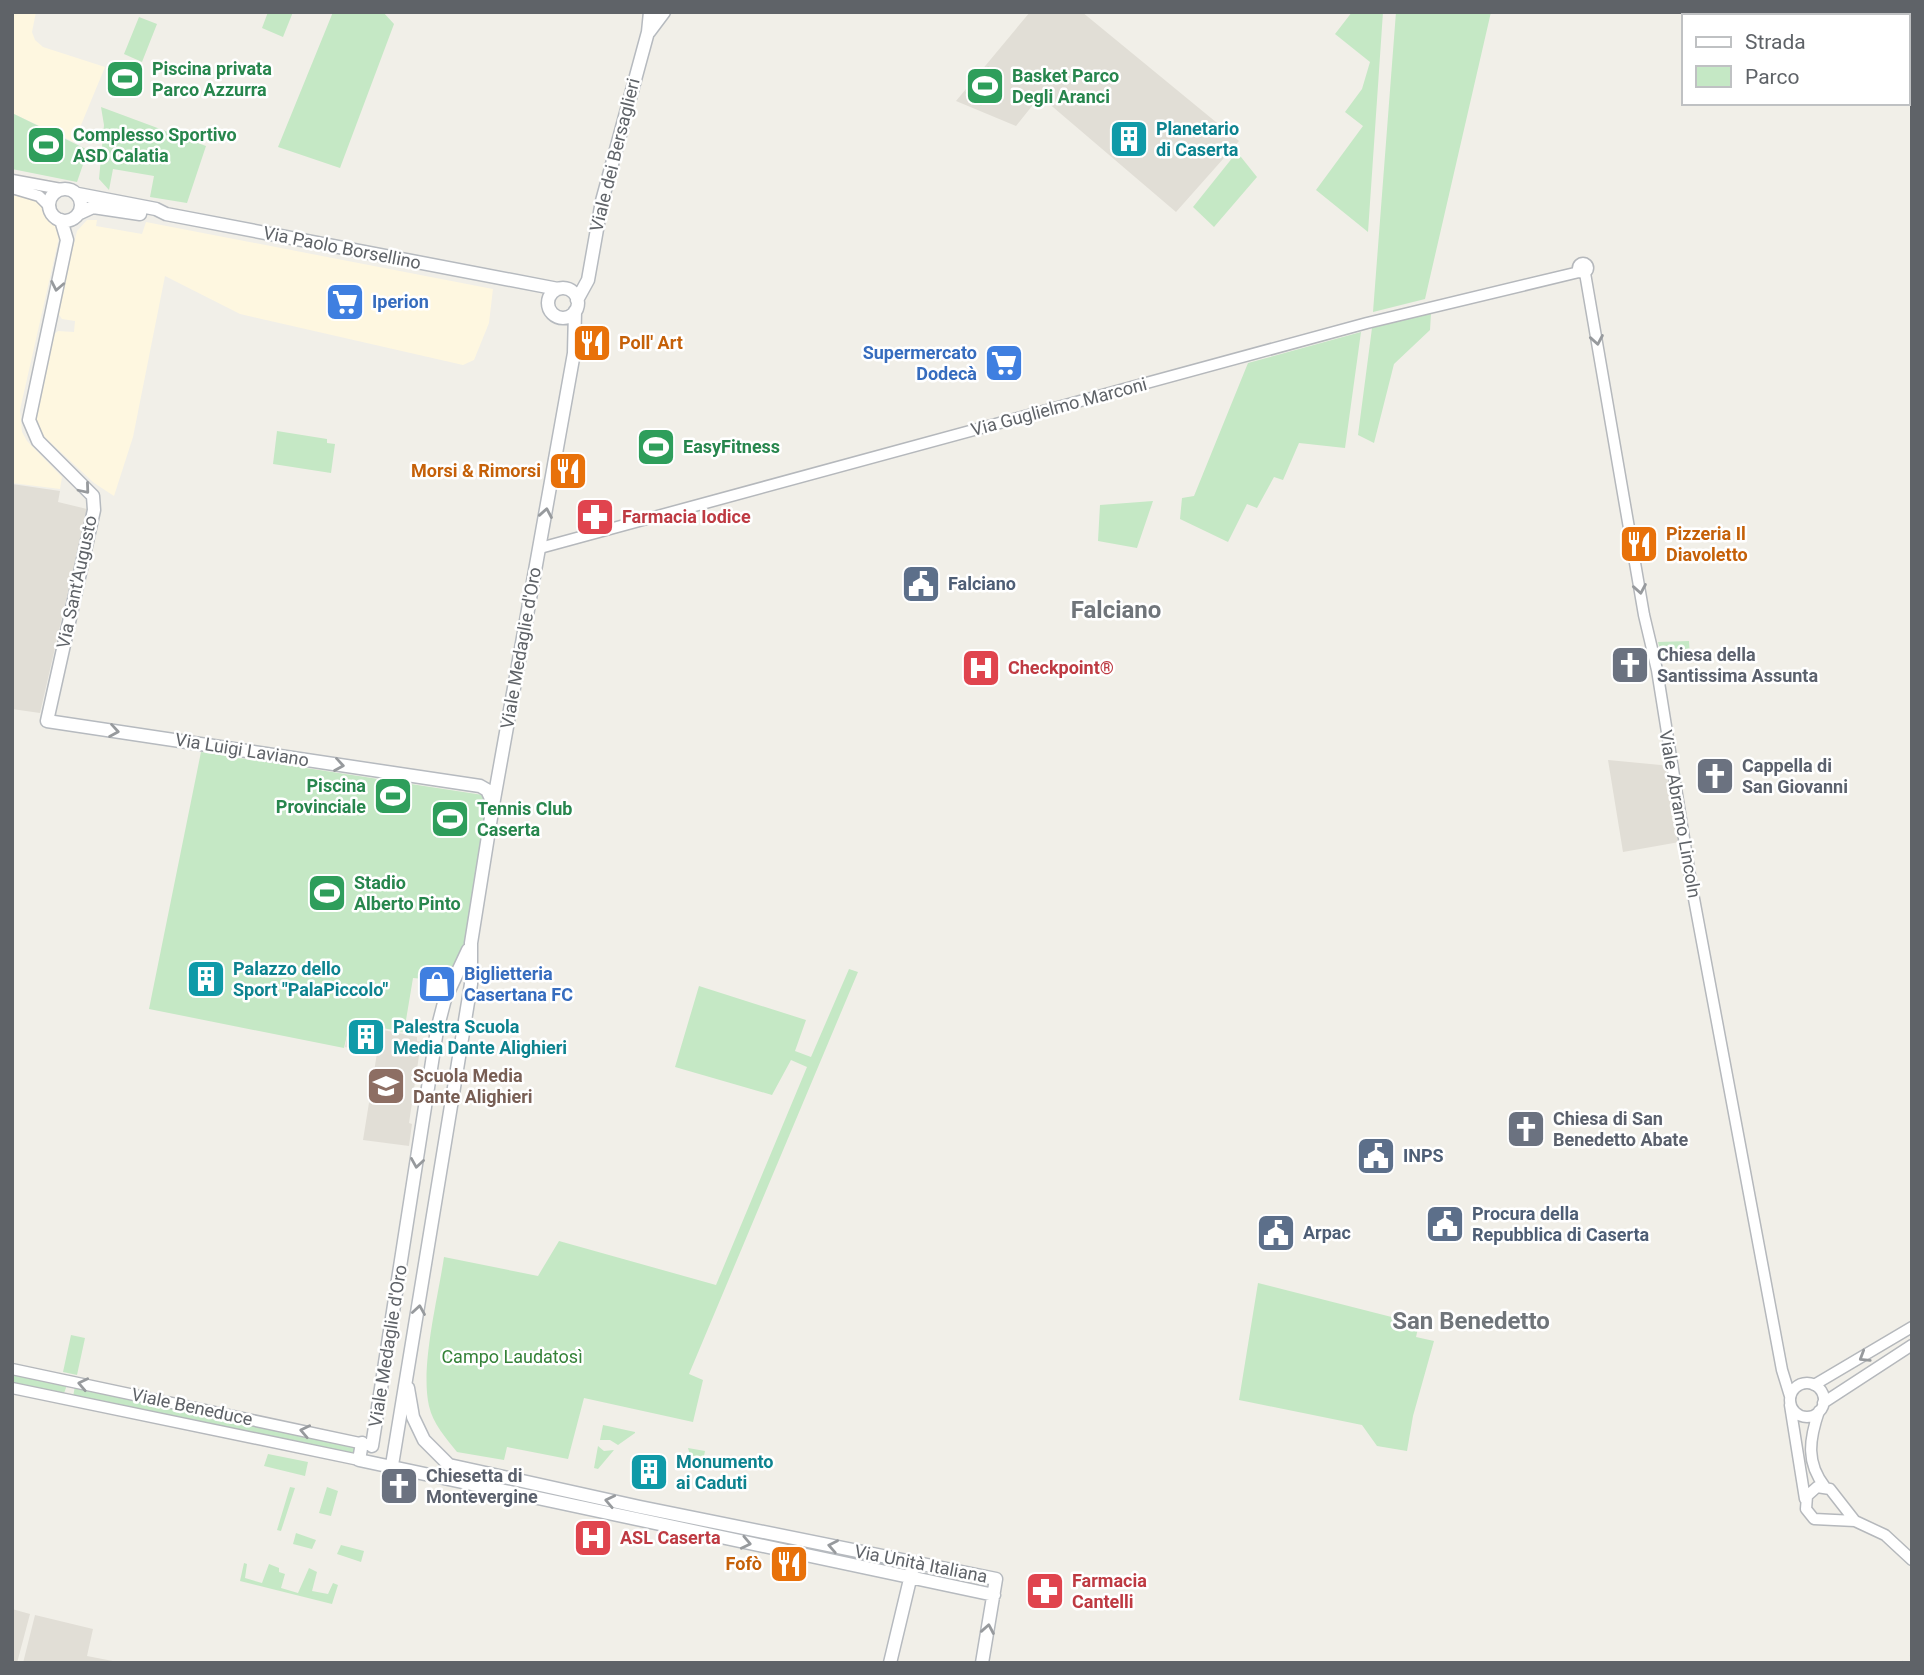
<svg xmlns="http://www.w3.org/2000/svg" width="1924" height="1675" viewBox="0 0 1924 1675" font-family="Roboto,sans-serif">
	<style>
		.commercial { fill: #fef7e0 }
		.education { fill: #e1ded6 }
		.green { fill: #c5e8c5 }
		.water { fill: #aadaff }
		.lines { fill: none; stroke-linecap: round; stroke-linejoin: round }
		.tertiary-casing { stroke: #b5b8bc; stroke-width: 13 }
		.secondary-casing { stroke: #b6babf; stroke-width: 15 }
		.tertiary { stroke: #fff; stroke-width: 10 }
		.secondary { stroke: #fff; stroke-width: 12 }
		.rail { stroke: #b6b7b8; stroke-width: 2.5; stroke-dasharray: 2 9; stroke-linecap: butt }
		.oneway { stroke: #979a9d }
		.labels { text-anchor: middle; stroke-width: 5; stroke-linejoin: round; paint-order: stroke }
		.leisure-label { font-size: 18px; font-weight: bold; fill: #27864d; stroke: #fff; text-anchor: start }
		.culture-label { font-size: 18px; font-weight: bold; fill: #0d838f; stroke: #fff; text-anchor: start }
		.street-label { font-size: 18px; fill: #5f6368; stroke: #fff }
		.shop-label { font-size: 18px; font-weight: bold; fill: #366cbe; stroke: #fff; text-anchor: start }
		.food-label { font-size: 18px; font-weight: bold; fill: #c56008; stroke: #fff; text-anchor: start }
		.health-label { font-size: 18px; font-weight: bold; fill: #be3a42; stroke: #fff; text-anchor: start }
		.service-label { font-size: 18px; font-weight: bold; fill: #4e5e75; stroke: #fff; text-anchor: start }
		.worship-label { font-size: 18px; font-weight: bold; fill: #5b616d; stroke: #fff; text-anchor: start }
		.education-label { font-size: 18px; font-weight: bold; fill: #785e54; stroke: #fff; text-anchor: start }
		.park-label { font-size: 18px; fill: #348238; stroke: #fff }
		.district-label { font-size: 24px; font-weight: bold; fill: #70757a; stroke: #fff }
	</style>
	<rect width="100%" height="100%" fill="#f1efe8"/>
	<!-- commercial -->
	<path class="commercial" d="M 12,12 L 36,12 L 32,32 L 35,40 L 43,47 L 105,67 L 74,142 L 12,113 Z
		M 12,195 L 38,200 L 60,233 L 20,410 L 22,432 L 27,441 L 62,477 L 60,489 L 12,483 Z
		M 87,220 L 97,220 L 96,226 L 142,234 L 146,222 L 493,289 L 489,323 L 474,360 L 463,365 L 240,314 L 165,276 L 133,437 L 114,496 L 94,483 L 50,442 L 38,430 L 35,419 L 52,336 L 58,331 L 74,332 L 75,321 L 62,319 L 57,312 L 77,231 Z"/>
	<!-- education -->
	<path class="education" d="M 1030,12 L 1082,12 L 1239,141 L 1176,212 L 1040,96 L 1016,126 L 956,101 Z
		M 12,484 L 60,491 L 58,502 L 87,509 L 40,713 L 12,709 Z
		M 1608,760 L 1671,766 L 1685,841 L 1623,852 Z
		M 350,1023 L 417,1037 L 417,1041 L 421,1042 L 409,1123 L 412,1124 L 409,1146 L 363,1140 L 377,1053 L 345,1047 Z
		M 12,1609 L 30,1614 L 17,1663 L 12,1663 Z
		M 35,1615 L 93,1629 L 87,1656 L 123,1663 L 23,1663 Z"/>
	<!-- green -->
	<path class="green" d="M 268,12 L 293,12 L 283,37 L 262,28 Z
		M 333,12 L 383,12 L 394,24 L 340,168 L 278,147 Z
		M 1352,12 L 1383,12 L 1368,232 L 1316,190 L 1363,126 L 1345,112 L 1362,89 L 1370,62 L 1335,34 Z
		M 1396,12 L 1491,12 L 1425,299 L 1373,312 Z
		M 139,17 L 157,24 L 142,62 L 124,54 Z
		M 988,66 L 1004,79 L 981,106 L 965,93 Z
		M 101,107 L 206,146 L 187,203 L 150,197 L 154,176 L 113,169 L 109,190 L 99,179 L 104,125 Z
		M 12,113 L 88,150 L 77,182 L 12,169 Z
		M 1237,152 L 1257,177 L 1214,227 L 1193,207 Z
		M 1431,313 L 1430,330 L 1394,364 L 1374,443 L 1358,435 L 1372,328 Z
		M 1361,332 L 1345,448 L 1299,443 L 1283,480 L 1274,477 L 1257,508 L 1247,504 L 1228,542 L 1180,519 L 1182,498 L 1194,496 L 1248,363 Z
		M 277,431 L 327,439 L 327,443 L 335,444 L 331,473 L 273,464 Z
		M 1153,501 L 1137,548 L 1098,541 L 1100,505 Z
		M 1689,641 L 1690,657 L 1662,659 L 1658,642 Z
		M 201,752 L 483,795 L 488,805 L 471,943 L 455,980 L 431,991 L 425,979 L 413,978 L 404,1032 L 350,1022 L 344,1048 L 149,1009 Z
		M 849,969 L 858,972 L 689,1374 L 703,1380 L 693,1422 L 584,1398 L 568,1459 L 507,1447 L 504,1460 L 457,1452 C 446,1438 433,1424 429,1406 C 420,1367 438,1298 444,1257 L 538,1276 L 559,1241 L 716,1285 L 807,1067 L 791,1060 L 772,1095 L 675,1067 L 699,986 L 806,1020 L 795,1051 L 811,1057 Z
		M 1258,1283 L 1419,1324 L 1416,1337 L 1434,1341 L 1413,1416 L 1407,1451 L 1377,1446 L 1362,1425 L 1239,1400 Z
		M 71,1335 L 85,1338 L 77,1375 L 63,1372 Z
		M 12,1373 L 67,1385 L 63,1396 L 12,1385 Z
		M 75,1386 L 357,1446 L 356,1455 L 73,1397 Z
		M 603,1425 L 635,1432 L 635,1433 L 618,1445 L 610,1440 L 600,1440 Z
		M 598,1446 L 604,1451 L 614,1450 L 598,1469 L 594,1468 Z
		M 688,1448 L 705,1451 L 702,1466 L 693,1465 Z
		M 268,1454 L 308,1462 L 305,1476 L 264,1466 Z
		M 290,1487 L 295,1488 L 281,1531 L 277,1530 Z
		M 327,1487 L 338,1491 L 331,1516 L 319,1513 Z
		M 296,1533 L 316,1540 L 312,1549 L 293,1544 Z
		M 341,1545 L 364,1551 L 361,1562 L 337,1554 Z
		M 244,1563 L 247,1564 L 245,1578 L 262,1583 L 269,1564 L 279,1568 L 279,1572 L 285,1574 L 281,1588 L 298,1593 L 309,1568 L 317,1572 L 312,1591 L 328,1594 L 333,1583 L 338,1585 L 332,1604 L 240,1581 Z"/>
	<!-- water -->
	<path class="water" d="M 123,61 L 138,67 L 127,97 L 112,91 Z"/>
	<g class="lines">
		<!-- tertiary casing -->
		<g class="tertiary-casing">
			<path id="tertiary" d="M 12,180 L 61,189
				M 12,188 L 39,196 L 50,207
				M1578 268a5 5 0 1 1 10 0a5 5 0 1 1-10 0Z
				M 1585,273 L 1644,615 L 1657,670 L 1692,888 L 1782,1370 L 1790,1396
				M 540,548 L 1367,323 L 1579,272
				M 12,1369 L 369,1445
				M1790 1400a17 17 0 1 1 34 0a17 17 0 1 1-34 0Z
				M 1814,1385 L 1912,1327
				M 12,1388 L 359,1460
				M 1823,1403 L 1912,1345
				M 1790,1405 L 1805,1499
				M 1819,1411 C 1809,1440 1806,1463 1825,1487
				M 1855,1521 L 1830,1489 L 1817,1487 L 1807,1496 L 1806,1509 L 1814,1519 L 1855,1521 L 1885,1535 L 1912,1560"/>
		</g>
		<!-- secondary casing -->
		<g class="secondary-casing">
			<path id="secondary" d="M 649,32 L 664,12
				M49 205a16 16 0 1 1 32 0a16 16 0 1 1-32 0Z
				M 78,194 L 156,209 L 166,214 L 558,289
				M 80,213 L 93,207 L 140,214
				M 61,220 L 67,240 L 29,420 L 38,441 L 93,496 L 94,510 L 47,721 L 480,786 L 487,790 L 493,803
				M548 303a15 15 0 1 1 30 0a15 15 0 1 1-30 0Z
				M 577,300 L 588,280 L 602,201 L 648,32 L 650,12
				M 408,1388 L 413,1417 L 424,1440 L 449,1465 L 640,1507 L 996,1579 L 982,1663
				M 362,1443 L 359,1460 L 994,1595
				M 372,1446 L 437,1030 L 445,999 L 468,950
				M 392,1465 L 471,984 L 471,943 L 493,805 L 574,353 L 575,311
				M 890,1663 L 912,1571"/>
		</g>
		<!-- tertiary -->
		<use href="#tertiary" class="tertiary"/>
		<!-- secondary -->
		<use href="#secondary" class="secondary"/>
		<!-- rail -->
		<path class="rail" d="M 1902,1663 L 1912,1655"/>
	</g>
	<!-- one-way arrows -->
	<defs><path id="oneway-chevron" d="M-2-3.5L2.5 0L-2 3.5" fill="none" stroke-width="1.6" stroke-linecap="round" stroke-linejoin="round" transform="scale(1.75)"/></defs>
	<g class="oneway">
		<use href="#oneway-chevron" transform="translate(57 286) rotate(101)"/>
		<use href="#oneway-chevron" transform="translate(1597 340) rotate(80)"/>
		<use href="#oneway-chevron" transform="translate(85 489) rotate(50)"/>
		<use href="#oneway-chevron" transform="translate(546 513) rotate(-80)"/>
		<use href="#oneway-chevron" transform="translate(1640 589) rotate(80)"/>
		<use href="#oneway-chevron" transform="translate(114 731) rotate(9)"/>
		<use href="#oneway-chevron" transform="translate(339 765) rotate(9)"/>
		<use href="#oneway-chevron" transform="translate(417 1163) rotate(99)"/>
		<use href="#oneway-chevron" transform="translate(419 1310) rotate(-81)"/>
		<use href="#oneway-chevron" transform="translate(1864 1357) rotate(148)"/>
		<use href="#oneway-chevron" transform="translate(83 1384) rotate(-168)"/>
		<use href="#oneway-chevron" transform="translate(305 1431) rotate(-168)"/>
		<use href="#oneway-chevron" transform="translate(610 1501) rotate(-168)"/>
		<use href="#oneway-chevron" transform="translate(746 1543) rotate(12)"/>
		<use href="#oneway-chevron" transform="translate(833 1546) rotate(-169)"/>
		<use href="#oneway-chevron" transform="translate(988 1629) rotate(-80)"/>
	</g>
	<!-- icons -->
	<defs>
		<g id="stadium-square" transform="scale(2.0125)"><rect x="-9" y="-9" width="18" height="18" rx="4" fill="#2e9e5b" stroke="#fff"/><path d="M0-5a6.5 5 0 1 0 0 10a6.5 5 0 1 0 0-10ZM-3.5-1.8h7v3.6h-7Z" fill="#fff"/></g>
		<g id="building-square" transform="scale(2.0125)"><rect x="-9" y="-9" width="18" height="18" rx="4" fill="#0f9aa8" stroke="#fff"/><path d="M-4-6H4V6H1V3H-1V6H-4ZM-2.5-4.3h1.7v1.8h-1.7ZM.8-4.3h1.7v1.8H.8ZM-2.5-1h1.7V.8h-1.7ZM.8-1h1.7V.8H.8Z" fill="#fff"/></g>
		<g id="supermarket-square" transform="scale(2.0125)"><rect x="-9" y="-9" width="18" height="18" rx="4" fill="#3f7fe0" stroke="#fff"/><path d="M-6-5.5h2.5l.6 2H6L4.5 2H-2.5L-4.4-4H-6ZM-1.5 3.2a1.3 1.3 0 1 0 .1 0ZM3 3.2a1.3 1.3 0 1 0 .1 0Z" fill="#fff"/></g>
		<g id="restaurant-square" transform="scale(2.0125)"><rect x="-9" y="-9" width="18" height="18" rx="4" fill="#e8710a" stroke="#fff"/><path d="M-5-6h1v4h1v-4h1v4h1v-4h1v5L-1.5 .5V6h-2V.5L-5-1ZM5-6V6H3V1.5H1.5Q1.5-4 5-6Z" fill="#fff"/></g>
		<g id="pharmacy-square" transform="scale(2.0125)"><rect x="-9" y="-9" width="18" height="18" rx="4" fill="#e0444e" stroke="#fff"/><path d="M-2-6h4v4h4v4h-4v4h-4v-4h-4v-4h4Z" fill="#fff"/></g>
		<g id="civic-square" transform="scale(2.0125)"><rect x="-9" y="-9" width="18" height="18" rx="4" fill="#5c6f8a" stroke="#fff"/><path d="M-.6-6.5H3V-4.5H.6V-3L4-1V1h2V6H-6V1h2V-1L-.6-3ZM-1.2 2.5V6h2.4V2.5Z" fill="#fff"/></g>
		<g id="church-square" transform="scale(2.0125)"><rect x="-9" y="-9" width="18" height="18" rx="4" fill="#6b7280" stroke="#fff"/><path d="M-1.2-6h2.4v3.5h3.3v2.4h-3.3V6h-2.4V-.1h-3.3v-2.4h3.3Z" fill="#fff"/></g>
		<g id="hospital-square" transform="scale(2.0125)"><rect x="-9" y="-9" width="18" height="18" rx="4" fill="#e0444e" stroke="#fff"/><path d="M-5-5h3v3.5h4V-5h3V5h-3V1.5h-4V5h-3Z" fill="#fff"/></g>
		<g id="shop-square" transform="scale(2.0125)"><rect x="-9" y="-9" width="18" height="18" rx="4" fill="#3f7fe0" stroke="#fff"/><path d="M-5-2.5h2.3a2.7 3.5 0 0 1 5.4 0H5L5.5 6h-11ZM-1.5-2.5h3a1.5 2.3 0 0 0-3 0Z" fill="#fff"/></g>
		<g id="school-square" transform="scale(2.0125)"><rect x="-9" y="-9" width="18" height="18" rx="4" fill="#8d6e63" stroke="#fff"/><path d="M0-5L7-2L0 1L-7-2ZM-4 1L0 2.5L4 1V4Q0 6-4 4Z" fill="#fff"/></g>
	</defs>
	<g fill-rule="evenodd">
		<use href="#stadium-square" x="125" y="79"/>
		<use href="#stadium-square" x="985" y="86"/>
		<use href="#building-square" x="1129" y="139"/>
		<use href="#stadium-square" x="46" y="145"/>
		<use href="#supermarket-square" x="345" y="302"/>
		<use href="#restaurant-square" x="592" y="343"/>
		<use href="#supermarket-square" x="1004" y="363"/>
		<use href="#stadium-square" x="656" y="447"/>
		<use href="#restaurant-square" x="568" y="471"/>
		<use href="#pharmacy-square" x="595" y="517"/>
		<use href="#restaurant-square" x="1639" y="544"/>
		<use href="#civic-square" x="921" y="584"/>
		<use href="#church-square" x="1630" y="665"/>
		<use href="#hospital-square" x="981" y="668"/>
		<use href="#church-square" x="1715" y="776"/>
		<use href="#stadium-square" x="393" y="796"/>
		<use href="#stadium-square" x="450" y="819"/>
		<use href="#stadium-square" x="327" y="893"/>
		<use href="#building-square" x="206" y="979"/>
		<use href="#shop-square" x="437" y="984"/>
		<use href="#building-square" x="366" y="1037"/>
		<use href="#school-square" x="386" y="1086"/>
		<use href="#church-square" x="1526" y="1129"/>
		<use href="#civic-square" x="1376" y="1156"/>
		<use href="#civic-square" x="1445" y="1224"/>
		<use href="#civic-square" x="1276" y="1233"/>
		<use href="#building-square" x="649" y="1472"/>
		<use href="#church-square" x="399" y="1486"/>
		<use href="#hospital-square" x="593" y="1538"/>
		<use href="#restaurant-square" x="789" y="1564"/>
		<use href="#pharmacy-square" x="1045" y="1591"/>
	</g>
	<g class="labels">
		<!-- leisure labels -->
		<g class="leisure-label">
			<text x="152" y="75">Piscina privata<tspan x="152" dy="21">Parco Azzurra</tspan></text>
			<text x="1012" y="82">Basket Parco<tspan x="1012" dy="21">Degli Aranci</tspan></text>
			<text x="73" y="141">Complesso Sportivo<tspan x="73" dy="21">ASD Calatia</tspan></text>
			<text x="683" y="453">EasyFitness</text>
			<text x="366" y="792" text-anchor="end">Piscina<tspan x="366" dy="21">Provinciale</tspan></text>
			<text x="477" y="815">Tennis Club<tspan x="477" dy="21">Caserta</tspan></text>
			<text x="354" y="889">Stadio<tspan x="354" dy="21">Alberto Pinto</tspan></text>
		</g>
		<!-- culture labels -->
		<g class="culture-label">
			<text x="1156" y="135">Planetario<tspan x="1156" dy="21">di Caserta</tspan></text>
			<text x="233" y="975">Palazzo dello<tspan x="233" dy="21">Sport "PalaPiccolo"</tspan></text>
			<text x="393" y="1033">Palestra Scuola<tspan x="393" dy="21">Media Dante Alighieri</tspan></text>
			<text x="676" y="1468">Monumento<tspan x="676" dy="21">ai Caduti</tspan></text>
		</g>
		<!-- street labels -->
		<g class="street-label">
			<text transform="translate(615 155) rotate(-76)" y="6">Viale dei Bersaglieri</text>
			<text transform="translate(342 248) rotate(11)" y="6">Via Paolo Borsellino</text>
			<text transform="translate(1059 407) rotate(-15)" y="6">Via Guglielmo Marconi</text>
			<text transform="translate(77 582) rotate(-78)" y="6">Via Sant'Augusto</text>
			<text transform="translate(521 648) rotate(-80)" y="6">Viale Medaglie d'Oro</text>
			<text transform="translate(242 750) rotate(9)" y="6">Via Luigi Laviano</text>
			<text transform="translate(1680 814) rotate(80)" y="6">Viale Abramo Lincoln</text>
			<text transform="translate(388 1346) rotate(-81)" y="6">Viale Medaglie d'Oro</text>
			<text transform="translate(192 1407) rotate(12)" y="6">Viale Beneduce</text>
			<text transform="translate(921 1564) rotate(11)" y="6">Via Unità Italiana</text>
		</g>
		<!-- shop labels -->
		<g class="shop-label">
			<text x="372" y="308">Iperion</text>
			<text x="977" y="359" text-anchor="end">Supermercato<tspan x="977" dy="21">Dodecà</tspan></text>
			<text x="464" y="980">Biglietteria<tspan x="464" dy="21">Casertana FC</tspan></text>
		</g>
		<!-- food labels -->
		<g class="food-label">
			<text x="619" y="349">Poll' Art</text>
			<text x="541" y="477" text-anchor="end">Morsi &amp; Rimorsi</text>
			<text x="1666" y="540">Pizzeria Il<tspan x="1666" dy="21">Diavoletto</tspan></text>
			<text x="762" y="1570" text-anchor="end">Fofò</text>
		</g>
		<!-- health labels -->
		<g class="health-label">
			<text x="622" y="523">Farmacia Iodice</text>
			<text x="1008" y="674">Checkpoint®</text>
			<text x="620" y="1544">ASL Caserta</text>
			<text x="1072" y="1587">Farmacia<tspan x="1072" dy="21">Cantelli</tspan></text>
		</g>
		<!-- service labels -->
		<g class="service-label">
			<text x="948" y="590">Falciano</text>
			<text x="1403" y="1162">INPS</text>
			<text x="1472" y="1220">Procura della<tspan x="1472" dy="21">Repubblica di Caserta</tspan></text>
			<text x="1303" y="1239">Arpac</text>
		</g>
		<!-- worship labels -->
		<g class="worship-label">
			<text x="1657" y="661">Chiesa della<tspan x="1657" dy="21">Santissima Assunta</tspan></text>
			<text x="1742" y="772">Cappella di<tspan x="1742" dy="21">San Giovanni</tspan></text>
			<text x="1553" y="1125">Chiesa di San<tspan x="1553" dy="21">Benedetto Abate</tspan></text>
			<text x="426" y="1482">Chiesetta di<tspan x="426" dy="21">Montevergine</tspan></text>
		</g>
		<!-- education labels -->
		<g class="education-label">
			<text x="413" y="1082">Scuola Media<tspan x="413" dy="21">Dante Alighieri</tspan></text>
		</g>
		<!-- park labels -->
		<g class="park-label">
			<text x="512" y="1363">Campo Laudatosì</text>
		</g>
		<!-- district labels -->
		<g class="district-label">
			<text x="1116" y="618">Falciano</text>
			<text x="1471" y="1329">San Benedetto</text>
		</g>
	</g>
	<!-- border -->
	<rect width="1924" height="1675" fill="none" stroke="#5f6368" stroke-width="28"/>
	<!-- legend -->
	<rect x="1682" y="14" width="228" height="91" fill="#ffffff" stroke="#bfc1c3" stroke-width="2"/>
	<rect x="1696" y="37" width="35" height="10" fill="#ffffff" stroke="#bfc1c3" stroke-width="2"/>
	<text x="1745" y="49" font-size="21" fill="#5f6368">Strada</text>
	<rect x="1696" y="66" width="35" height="21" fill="#c5e8c5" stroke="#bfc1c3" stroke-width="2"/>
	<text x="1745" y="84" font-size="21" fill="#5f6368">Parco</text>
</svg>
